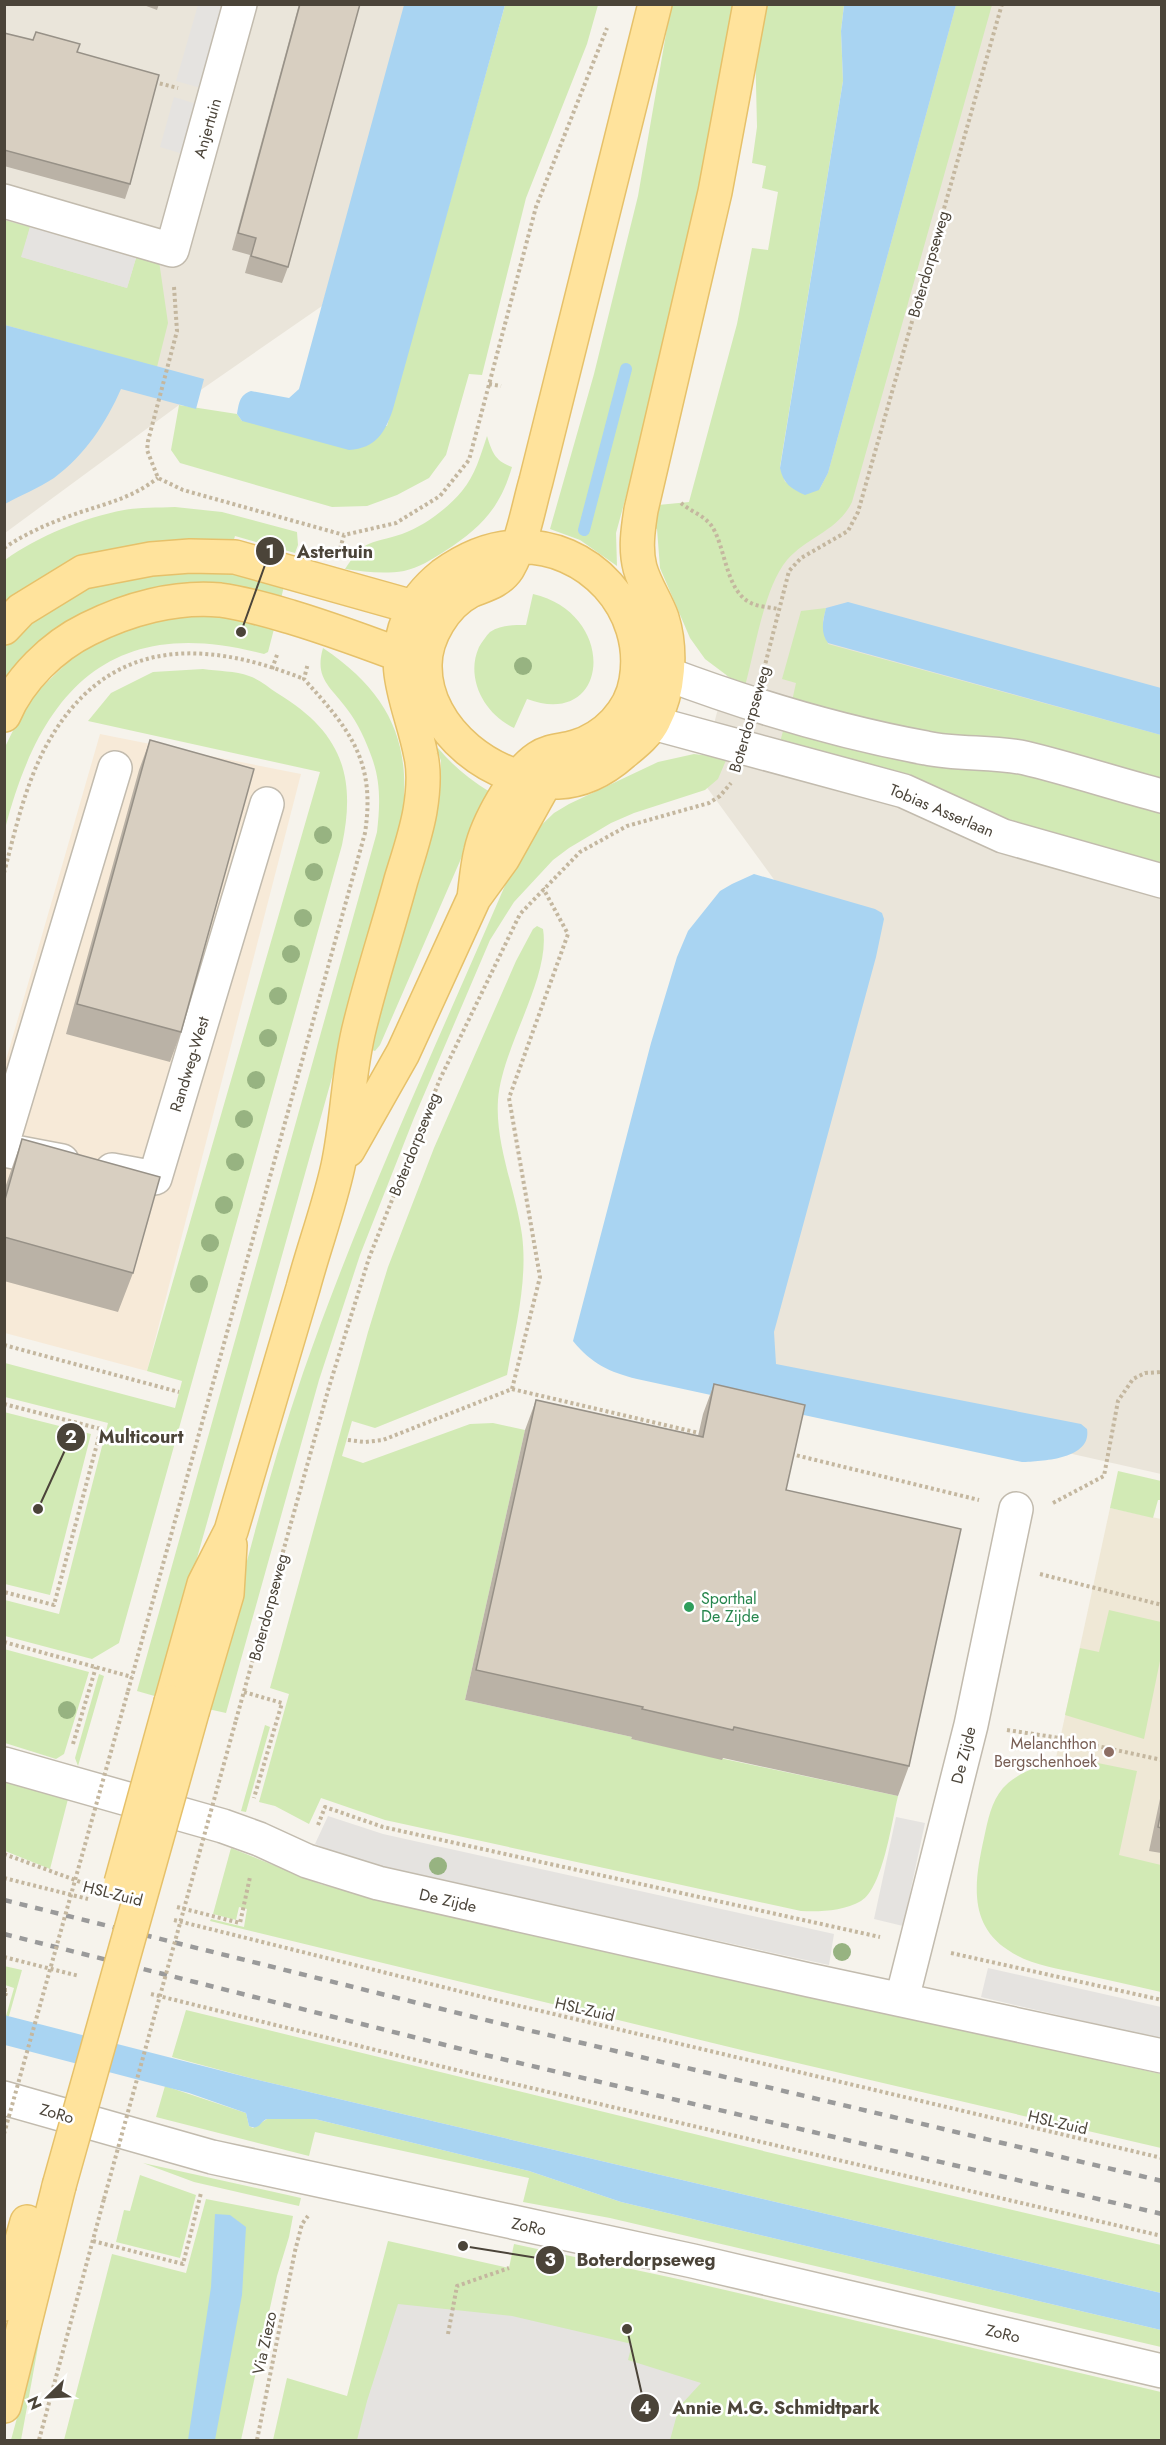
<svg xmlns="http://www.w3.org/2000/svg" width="1166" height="2445" viewBox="0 0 1166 2445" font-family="Jost,sans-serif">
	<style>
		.residential { fill: #eae5da }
		.commercial { fill: #f7ead8 }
		.education { fill: #efe8d6 }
		.green { fill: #d2eab5 }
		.parking { fill: #e5e3e0 }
		.water { fill: #a9d4f2 }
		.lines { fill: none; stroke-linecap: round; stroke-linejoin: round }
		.stream { stroke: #a9d4f2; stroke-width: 12 }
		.minor-casing { stroke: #c2bbae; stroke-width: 36 }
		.major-casing { stroke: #e6c16a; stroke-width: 36 }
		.path { stroke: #c4b79f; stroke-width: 4; stroke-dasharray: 3 3; stroke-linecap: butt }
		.minor { stroke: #fff; stroke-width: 33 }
		.major { stroke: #ffe39c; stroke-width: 33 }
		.rail { stroke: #9a9a9a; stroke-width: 4.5; stroke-dasharray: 8 8; stroke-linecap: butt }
		.major-bridge-casing { stroke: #e6c16a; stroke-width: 36; stroke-linecap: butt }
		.path-bridge { stroke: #c4b79f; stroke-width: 4; stroke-dasharray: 3 3; stroke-linecap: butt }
		.major-bridge { stroke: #ffe39c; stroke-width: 33 }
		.tree { fill: #97b381 }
		.wall { fill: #bab2a6 }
		.building { fill: #d8cfc1; stroke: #979187; stroke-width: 1.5 }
		.leisure-dot { fill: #2e9e5b; stroke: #fff; stroke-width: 2 }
		.education-dot { fill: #8d6e63; stroke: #fff; stroke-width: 2 }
		.labels { text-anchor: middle; stroke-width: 5; stroke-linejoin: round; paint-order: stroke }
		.street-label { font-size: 16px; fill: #4b4439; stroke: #fff }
		.leisure-label { font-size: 16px; fill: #27864d; stroke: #fff; text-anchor: start }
		.education-label { font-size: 16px; fill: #785e54; stroke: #fff; text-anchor: end }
		.leader { fill: none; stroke: #4b4439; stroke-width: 2 }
		.callout-dot { fill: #4b4439; stroke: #fff; stroke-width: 2 }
		.mark-label { font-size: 18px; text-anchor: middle; font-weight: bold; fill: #fff }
		.callout-label { font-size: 18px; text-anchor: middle; font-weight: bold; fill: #4b4439; stroke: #fff; stroke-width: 5; stroke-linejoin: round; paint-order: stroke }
	</style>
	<rect width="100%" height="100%" fill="#f6f3ec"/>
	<!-- residential -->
	<path class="residential" d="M 5,5 L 408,5 L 322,306 L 179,405 L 5,533 Z
		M 900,5 L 1161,5 L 1161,1474 L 688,1367 L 810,929 L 700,778 Z"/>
	<!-- commercial -->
	<path class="commercial" d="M 100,734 L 301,774 L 147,1371 L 5,1333 L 4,1067 Z"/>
	<!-- education -->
	<path class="education" d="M 1110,1508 L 1161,1519 L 1161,1984 L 1054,1767 Z"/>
	<!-- green -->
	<path class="green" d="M 505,5 L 598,5 L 587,44 L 526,198 L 482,375 L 469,374 L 446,455 L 429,478 L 397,495 L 367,506 L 332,507 L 180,463 L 171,450 L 179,405 L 237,414 L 242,421 L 387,426 Z
		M 671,5 L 734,5 L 678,306 L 616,533 L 617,566 L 580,540 L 550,529 L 594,374 L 638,196 Z
		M 760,5 L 844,5 L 841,31 L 843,81 L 780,467 L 785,482 L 819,490 L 828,473 L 956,5 L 992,5 L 852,502 C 838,531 807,537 787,560 C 764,587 755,651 745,686 L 733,680 L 705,659 L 690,638 L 660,568 L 657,529 L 652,527 L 658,505 L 689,502 L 737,324 L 752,248 L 768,250 L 778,192 L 762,188 L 766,166 L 752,163 L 757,127 L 755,41 Z
		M 4,220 L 30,227 L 22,257 L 127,288 L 136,258 L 159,261 L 168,323 L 157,367 L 5,325 Z
		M 487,436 C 492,452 495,461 512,467 C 500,508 481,528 445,551 C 433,559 418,568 404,571 C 385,574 364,572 345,569 C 366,537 370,545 402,534 C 424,526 447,509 462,491 C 475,476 481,454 487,436 Z
		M 175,507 L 222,512 L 297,532 L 298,545 L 295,553 L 235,536 L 232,546 L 5,608 L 5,560 C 38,536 83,518 124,510 C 140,507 158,508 175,507 Z
		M 211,570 L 240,575 L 284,586 L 280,603 L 196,589 L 5,691 L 5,643 C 33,619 82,584 120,578 C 150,573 181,573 211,570 Z
		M 533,594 C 619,614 610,730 527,699 L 514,728 C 484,714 465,678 479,647 C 482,642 486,636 490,632 C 501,625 514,625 526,625 Z
		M 826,608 L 823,620 L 828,644 L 1161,735 L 1161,784 L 945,738 L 792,701 L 796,683 L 782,679 L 801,611 Z
		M 192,615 L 218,616 L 274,629 L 268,652 L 264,654 C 112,613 41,689 5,829 L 5,747 L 22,712 L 37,692 L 76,654 L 97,640 L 146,621 Z
		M 323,648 C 397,698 415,753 399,839 L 158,1697 L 137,1691 L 377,832 C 380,806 381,783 372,758 C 366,741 358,723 347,709 C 331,687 314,679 323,648 Z
		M 203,669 C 217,671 236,671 249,676 C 259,679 268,687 277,693 C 340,731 357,774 342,845 L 119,1643 L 92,1659 L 5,1636 L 5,1600 L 59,1614 L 108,1423 L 5,1397 L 5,1363 L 175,1408 L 182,1381 L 147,1371 L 320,772 L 88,721 L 111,693 L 153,672 Z
		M 785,724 L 982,764 L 1161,806 L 1161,869 L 1053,839 L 780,742 Z
		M 438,748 C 453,766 470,780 490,792 L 380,1045 L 375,1051 L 369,1049 L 440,783 L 441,761 L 437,749 Z
		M 694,754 L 727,758 L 718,779 L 705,790 L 634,813 L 611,823 L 569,848 L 553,860 L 514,902 L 490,940 L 414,1118 L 360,1255 L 319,1380 L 226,1713 L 208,1709 C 238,1597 265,1483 303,1373 C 363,1201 441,1035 513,867 L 531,835 L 554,813 L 569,804 L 658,762 Z
		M 537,926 L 543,929 C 551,978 502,1046 498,1100 C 495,1145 516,1191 522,1235 C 528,1281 515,1330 507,1375 L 375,1428 L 352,1421 L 342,1456 L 363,1463 L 470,1424 L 493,1423 L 525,1430 L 465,1700 L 632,1737 L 631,1739 L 898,1796 C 892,1820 883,1888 861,1901 C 844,1911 820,1912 801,1911 L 385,1820 L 321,1798 L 309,1824 L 275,1806 L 259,1802 L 289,1694 L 270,1688 L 368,1332 L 388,1267 L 434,1148 L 516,961 L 533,929 Z
		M 4,1412 L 91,1434 L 50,1595 L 5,1584 Z
		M 1118,1471 L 1161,1481 L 1161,1500 L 1158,1500 L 1153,1518 L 1110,1508 Z
		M 1109,1610 L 1161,1622 L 1161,1656 L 1144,1739 L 1065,1715 L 1080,1648 L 1099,1652 Z
		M 4,1649 L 89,1672 L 64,1754 L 56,1759 L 5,1743 Z
		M 99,1674 L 104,1676 L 78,1766 L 75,1758 Z
		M 265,1725 L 270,1727 L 246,1812 L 241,1811 Z
		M 1065,1760 L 1088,1761 L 1137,1771 L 1119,1855 L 1161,1865 L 1161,1992 C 1135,1986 1108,1980 1081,1974 C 1056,1968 1029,1965 1008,1950 C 967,1923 975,1879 984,1838 C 988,1820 991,1802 1003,1788 C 1020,1770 1042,1765 1065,1760 Z
		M 4,1782 L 68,1799 L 50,1869 L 5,1851 Z
		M 231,1848 L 320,1884 L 373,1898 L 1161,2074 L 1161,2148 L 754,2053 L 210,1921 L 211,1919 L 244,1927 L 247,1909 L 239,1907 L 236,1920 L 213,1914 Z
		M 4,1966 L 22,1970 L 9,2016 L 6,2016 L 14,1988 L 5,1985 Z
		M 186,2010 L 784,2156 L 1161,2245 L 1161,2293 L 250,2078 L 172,2057 Z
		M 165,2086 L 246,2113 L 249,2126 L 253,2128 L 267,2119 L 315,2119 L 529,2171 L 621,2202 L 1161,2330 L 1161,2347 L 610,2218 L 523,2202 L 529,2178 L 315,2132 L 309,2156 L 156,2117 Z
		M 143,2163 L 301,2198 L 299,2206 L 194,2182 Z
		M 140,2175 L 196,2195 L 180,2258 L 116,2242 L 124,2210 L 130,2211 Z
		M 206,2199 L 293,2216 L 289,2237 L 277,2276 L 241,2440 L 64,2440 L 112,2254 L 186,2273 Z
		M 388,2241 L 509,2268 L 514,2244 L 678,2279 L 1161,2392 L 1161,2440 L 273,2440 L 287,2378 L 347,2396 Z
		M 42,2325 L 21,2440 L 11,2440 Z"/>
	<!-- parking -->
	<path class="parking" d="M 198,5 L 225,5 L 201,88 L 176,81 Z
		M 174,97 L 200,105 L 186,155 L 160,147 Z
		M 30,227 L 136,258 L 127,288 L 21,257 Z
		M 328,1816 L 383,1834 L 834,1934 L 829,1965 L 375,1866 L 346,1857 L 315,1844 Z
		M 896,1817 L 925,1823 L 903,1926 L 874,1919 Z
		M 988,1968 L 1161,2007 L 1161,2039 L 981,1997 Z
		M 398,2304 L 512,2316 L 632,2344 L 628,2360 L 701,2383 L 679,2407 L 670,2440 L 357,2440 L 367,2401 Z"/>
	<!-- water -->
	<path class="water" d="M 404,5 L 505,5 L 393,409 C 385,433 376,448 349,450 L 242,421 L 237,414 C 239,404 239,395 251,391 L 289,398 L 299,389 Z
		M 844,5 L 956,5 L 828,473 L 819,490 L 805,495 C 791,489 783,483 780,468 L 843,81 L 841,31 Z
		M 5,325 L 204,379 L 196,409 L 121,389 C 106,423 85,455 54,478 C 39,488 21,495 5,504 Z
		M 848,602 L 1161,688 L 1161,735 L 828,643 C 820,633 823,620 826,608 Z
		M 754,874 L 875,909 L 882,913 L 884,919 L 876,957 L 774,1332 L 776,1364 L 1081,1424 L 1087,1429 C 1092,1459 1043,1461 1022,1462 L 637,1379 C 609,1372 592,1364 573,1341 L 651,1043 L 677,957 L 688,931 L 720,891 L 732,884 Z
		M 4,2015 L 250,2078 L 1161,2293 L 1161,2330 L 621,2202 L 529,2171 L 315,2119 L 267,2119 C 260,2121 260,2131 249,2126 L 246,2113 L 189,2093 L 5,2045 Z
		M 215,2214 L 230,2215 L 246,2227 L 242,2295 L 215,2440 L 188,2440 L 211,2287 Z"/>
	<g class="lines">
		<!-- stream -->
		<path class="stream" d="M 584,530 L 626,369"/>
		<!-- minor casing -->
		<g class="minor-casing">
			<path id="minor" d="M 4,201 L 172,250 L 240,4
				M 667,674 C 750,705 839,732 926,748 C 958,755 993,751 1025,758 C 1071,769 1116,784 1162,796
				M 653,723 L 904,791 L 1003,836 L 1162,881
				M 4,1138 L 115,768
				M 4,1150 L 62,1161
				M 112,1170 L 155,1178 L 267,804
				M 4,1764 L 223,1826 L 259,1839 L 307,1861 L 378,1883 L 809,1980 L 1162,2056
				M 902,1999 L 971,1725 L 1016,1509
				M 4,2098 L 212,2157 L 693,2261 L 1162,2371"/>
		</g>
		<!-- major casing -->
		<g class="major-casing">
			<path id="major" d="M 655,4 L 536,481 C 528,509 523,542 508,568 C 499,582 484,585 470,591 C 445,604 425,637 425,665 C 424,731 496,785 558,782 C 583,781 605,769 623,753 C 634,744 648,733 654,720 C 669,691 672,650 662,618 C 656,601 645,586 640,568 C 635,549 638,529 641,510 L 715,192 L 750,4
				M 4,628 L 21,610 L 83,572 L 151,559 L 190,556 L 235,557 L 413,607
				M 4,715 C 19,679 53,646 88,629 C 128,609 175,596 220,600 C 244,603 267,610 291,617 C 334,630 377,646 419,662
				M 348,1150 L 403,1053 L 474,898 L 503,858 L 546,781
				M 171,1702 L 204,1584 L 231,1531 C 255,1450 279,1369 303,1288 C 314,1247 329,1207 338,1166 C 348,1119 348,1071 360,1025 C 372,976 388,928 401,880 C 408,857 416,834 420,811 C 423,793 425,774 421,756 C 412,707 387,669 409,618 C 416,600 428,587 443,575 C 464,560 490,548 516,547 C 588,543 649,609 636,681 C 631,712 605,738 575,747 C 562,751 550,750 538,758 C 514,774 487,824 481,851 C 477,867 476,883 474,898
				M 193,1709 L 227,1594 L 230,1545
				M 4,2304 L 27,2222
				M 4,2406 L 59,2186"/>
		</g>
		<!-- path -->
		<path class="path" d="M 154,82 L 178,88
			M 174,287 L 177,331 L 148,441 L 147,450 L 158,478 L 183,490 L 344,535
			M 489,384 L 501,386
			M 681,503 C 690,511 703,515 711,525 C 726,546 725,591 751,603 C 759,607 770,607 778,609
			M 4,548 C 28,532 54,521 81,512 C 111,502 131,498 158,478
			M 340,549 L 344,535 L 396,523 L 440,496 L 469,460 L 536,207 L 607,28
			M 272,669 L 278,652
			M 764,669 L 789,571 L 801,558 L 848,531 L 858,512 L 1002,4
			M 4,873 C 15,831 25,786 45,748 C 104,638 199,637 304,679
			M 4,1345 L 179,1392
			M 512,1389 L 540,1277 L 509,1098 L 568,934 L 543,888
			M 4,1404 L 101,1429 L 54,1605 L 4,1592
			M 348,1440 L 365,1442 L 383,1440 L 512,1389 L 699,1433
			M 791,1454 L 979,1500
			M 1053,1503 L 1104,1476 L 1118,1401 L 1133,1379 L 1145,1373 L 1162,1372
			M 1040,1574 L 1162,1605
			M 4,1642 L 132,1677
			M 128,1691 L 365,833 C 376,761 350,730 304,679 L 308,663
			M 244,1692 L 282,1703 L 254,1798
			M 236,1720 L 329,1387 L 369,1258 L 440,1079 L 520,914 L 580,852 L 627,826 L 709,803 L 720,796 L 731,783
			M 1007,1730 L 1060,1738 L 1162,1760
			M 73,1744 L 96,1667
			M 318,1825 L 325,1807 L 383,1827 L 880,1937
			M 4,1854 L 86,1884
			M 4,1878 L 88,1899
			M 177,1907 L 240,1923 L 250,1877
			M 174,1920 L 503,2002 L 1162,2158
			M 951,1953 L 1162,2000
			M 4,1957 L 79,1976
			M 4,1990 L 7,1990 L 4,1999
			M 151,1994 L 476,2075 L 1162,2236
			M 93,2241 L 183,2264 L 201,2193
			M 448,2334 L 457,2286 L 509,2268
			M 39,2440 L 104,2199
			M 257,2440 L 295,2251 L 302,2224 L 308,2216"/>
		<!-- minor -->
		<use href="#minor" class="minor"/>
		<!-- major -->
		<use href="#major" class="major"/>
		<!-- rail -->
		<path class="rail" d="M 4,1900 L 498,2023 L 1162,2181
			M 4,1934 L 481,2054 L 1162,2214"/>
		<!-- major-bridge casing -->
		<g class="major-bridge-casing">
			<path id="major-bridge" d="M 121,1883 L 171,1702
				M 59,2186 L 193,1709"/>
		</g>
		<!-- path-bridge -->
		<path class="path-bridge" d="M 4,2134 L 128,1691
			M 104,2199 L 236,1720"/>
		<!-- major-bridge -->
		<use href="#major-bridge" class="major-bridge"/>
	</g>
	<!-- trees -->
	<g class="tree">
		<circle cx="523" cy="666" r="9"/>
		<circle cx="323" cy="835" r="9"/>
		<circle cx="314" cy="872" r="9"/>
		<circle cx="303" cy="918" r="9"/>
		<circle cx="291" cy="954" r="9"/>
		<circle cx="278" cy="996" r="9"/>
		<circle cx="268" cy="1038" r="9"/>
		<circle cx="256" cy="1080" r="9"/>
		<circle cx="244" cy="1119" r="9"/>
		<circle cx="235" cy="1162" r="9"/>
		<circle cx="224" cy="1205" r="9"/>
		<circle cx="210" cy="1243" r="9"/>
		<circle cx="199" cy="1284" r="9"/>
		<circle cx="67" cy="1710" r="9"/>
		<circle cx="438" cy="1866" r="9"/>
		<circle cx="842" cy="1952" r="9"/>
	</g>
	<!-- wall -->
	<path class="wall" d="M 141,4 L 159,4 L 157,10 Z
		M 299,4 L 360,4 L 288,267 L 282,283 L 245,273 L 250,255 L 232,250 Z
		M 36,32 L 77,52 L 130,184 L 125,199 L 4,166 L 4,33 L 33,40 Z
		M 150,740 L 181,1032 L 170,1062 L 66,1034 L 139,770 Z
		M 22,1139 L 133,1273 L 118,1312 L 4,1281 L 4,1191 L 8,1179 Z
		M 714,1384 L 786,1490 L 909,1766 L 898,1796 L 723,1758 L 722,1760 L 631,1739 L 632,1737 L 465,1700 L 525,1430 L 536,1400 L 698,1436 L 703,1414 Z
		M 1161,1794 L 1161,1853 L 1149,1851 Z"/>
	<!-- building -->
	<path class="building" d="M 300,4 L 360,4 L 288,267 L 251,256 L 256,238 L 238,233 Z
		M 36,32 L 80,44 L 77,52 L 159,75 L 130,184 L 4,150 L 4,33 L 33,40 Z
		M 150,740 L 254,769 L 181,1032 L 77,1004 Z
		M 22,1139 L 160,1177 L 133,1273 L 4,1237 L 4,1203 Z
		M 714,1384 L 805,1405 L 786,1490 L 961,1529 L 909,1766 L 734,1727 L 733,1730 L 642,1709 L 643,1707 L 476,1670 L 536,1400 L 703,1437 Z
		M 1161,1811 L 1161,1828 L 1158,1827 Z"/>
	<!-- markers -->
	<circle class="leisure-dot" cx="689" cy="1607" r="6"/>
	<circle class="education-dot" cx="1109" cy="1752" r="6"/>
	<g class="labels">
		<!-- street labels -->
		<g class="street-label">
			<text transform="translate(207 128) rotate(-74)" y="6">Anjertuin</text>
			<text transform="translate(928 264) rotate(-74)" y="6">Boterdorpseweg</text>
			<text transform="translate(749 719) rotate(-74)" y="6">Boterdorpseweg</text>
			<text transform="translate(942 810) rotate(23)" y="6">Tobias Asserlaan</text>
			<text transform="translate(189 1064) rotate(-73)" y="6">Randweg-West</text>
			<text transform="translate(414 1144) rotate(-68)" y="6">Boterdorpseweg</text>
			<text transform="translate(268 1607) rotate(-75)" y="6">Boterdorpseweg</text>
			<text transform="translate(963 1755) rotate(-76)" y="6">De Zijde</text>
			<text transform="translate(113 1893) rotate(14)" y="6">HSL-Zuid</text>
			<text transform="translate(448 1900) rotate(13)" y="6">De Zijde</text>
			<text transform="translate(585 2009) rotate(13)" y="6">HSL-Zuid</text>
			<text transform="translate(57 2113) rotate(16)" y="6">ZoRo</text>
			<text transform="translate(1058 2122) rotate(13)" y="6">HSL-Zuid</text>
			<text transform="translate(529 2226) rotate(12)" y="6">ZoRo</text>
			<text transform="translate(1003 2333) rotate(13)" y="6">ZoRo</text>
			<text transform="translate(264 2343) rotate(-78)" y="6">Via Ziezo</text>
		</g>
		<!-- leisure labels -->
		<g class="leisure-label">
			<text x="701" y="1604">Sporthal<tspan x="701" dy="18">De Zijde</tspan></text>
		</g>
		<!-- education labels -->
		<g class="education-label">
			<text x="1097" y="1749">Melanchthon<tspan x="1097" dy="18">Bergschenhoek</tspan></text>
		</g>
	</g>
	<!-- callouts -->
	<path class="leader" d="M241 632L270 551M38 1509L71 1437M463 2246L550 2260M627 2329L645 2408"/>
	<g class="callout-dot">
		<circle cx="241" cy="632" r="6"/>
		<circle cx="38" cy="1509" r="6"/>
		<circle cx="463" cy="2246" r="6"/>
		<circle cx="627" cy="2329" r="6"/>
		<circle cx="270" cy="551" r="15"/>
		<circle cx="71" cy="1437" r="15"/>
		<circle cx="550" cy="2260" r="15"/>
		<circle cx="645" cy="2408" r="15"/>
	</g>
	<g class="mark-label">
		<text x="270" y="558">1</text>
		<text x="71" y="1443">2</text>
		<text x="550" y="2266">3</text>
		<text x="645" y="2414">4</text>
	</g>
	<g class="callout-label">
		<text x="335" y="558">Astertuin</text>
		<text x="141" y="1443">Multicourt</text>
		<text x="646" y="2266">Boterdorpseweg</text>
		<text x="776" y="2414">Annie M.G. Schmidtpark</text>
	</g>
	<!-- border -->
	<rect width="1166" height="2445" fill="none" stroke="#4b4439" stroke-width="12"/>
	<!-- north arrow -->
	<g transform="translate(48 2397) rotate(246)" stroke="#ffffff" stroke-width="4.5" paint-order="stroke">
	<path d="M0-4.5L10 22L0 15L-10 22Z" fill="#4b4439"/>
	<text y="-9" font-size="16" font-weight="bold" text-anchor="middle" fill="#4b4439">N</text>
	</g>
</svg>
